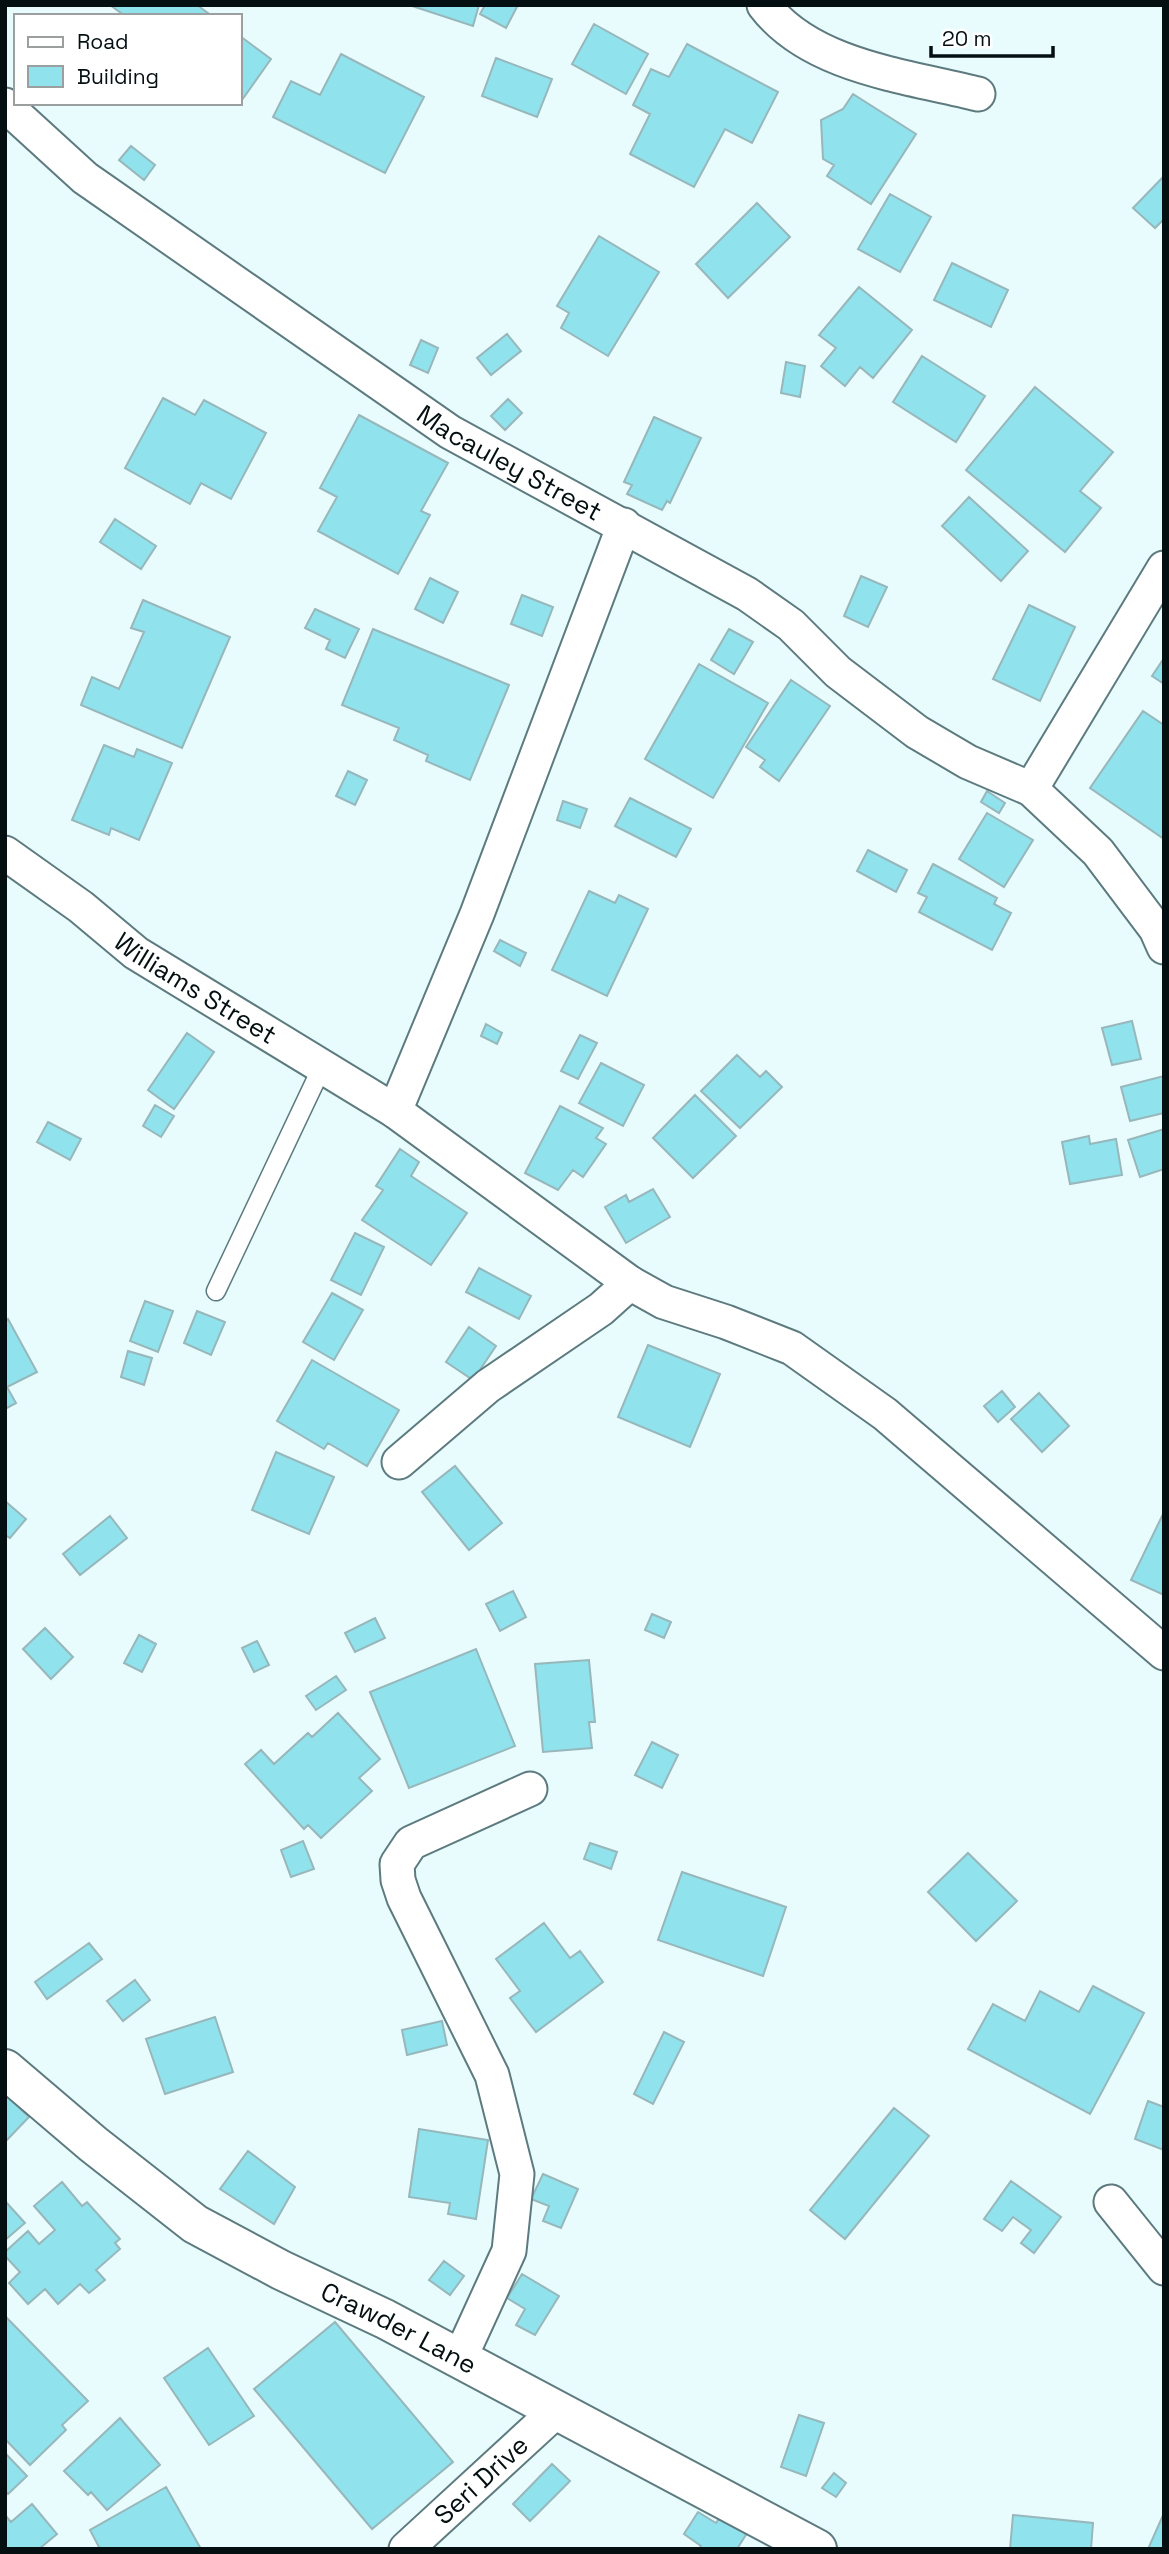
<svg xmlns="http://www.w3.org/2000/svg" width="1169" height="2554" viewBox="0 0 1169 2554" font-family="'Space Grotesk',sans-serif">
	<style>
		.building { fill: #90e2ec; stroke: #97b7bb; stroke-width: 2 }
		.lines { fill: none; stroke-linecap: round; stroke-linejoin: round }
		.service-casing { stroke: #5d7b7f; stroke-width: 21 }
		.minor-casing { stroke: #5d7b7f; stroke-width: 37 }
		.tertiary-casing { stroke: #5d7b7f; stroke-width: 42 }
		.service { stroke: #fff; stroke-width: 18 }
		.minor { stroke: #fff; stroke-width: 33 }
		.tertiary { stroke: #fff; stroke-width: 38 }
		.labels { text-anchor: middle; stroke-width: 6; stroke-linejoin: round; paint-order: stroke }
		.street-label { font-size: 26px; fill: #040f11; stroke: #fff }
	</style>
	<rect width="100%" height="100%" fill="#e8fcfe"/>
	<!-- building -->
	<path class="building" d="M 110,5 L 197,5 L 212,16 L 125,16 Z
		M 409,5 L 479,5 L 473,26 Z
		M 485,5 L 518,5 L 506,28 L 480,14 Z
		M 594,24 L 648,54 L 626,94 L 572,64 Z
		M 240,36 L 271,59 L 242,100 L 240,98 Z
		M 687,44 L 778,92 L 752,143 L 725,129 L 694,187 L 630,154 L 650,114 L 633,105 L 651,69 L 669,77 Z
		M 341,54 L 424,97 L 385,173 L 273,117 L 291,81 L 320,95 Z
		M 496,58 L 552,79 L 537,117 L 482,96 Z
		M 853,94 L 916,134 L 871,204 L 827,176 L 834,165 L 823,159 L 821,120 L 843,109 Z
		M 131,146 L 155,165 L 144,180 L 119,160 Z
		M 1164,176 L 1164,219 L 1155,228 L 1133,208 Z
		M 890,194 L 931,217 L 900,272 L 858,249 Z
		M 757,203 L 790,237 L 728,298 L 696,264 Z
		M 599,236 L 659,272 L 608,356 L 561,328 L 569,313 L 557,306 Z
		M 952,263 L 1008,290 L 991,327 L 934,300 Z
		M 859,287 L 912,330 L 873,378 L 860,367 L 845,386 L 821,366 L 836,348 L 819,335 Z
		M 507,334 L 521,351 L 491,375 L 477,358 Z
		M 421,340 L 438,348 L 428,373 L 410,365 Z
		M 922,356 L 985,396 L 956,442 L 893,402 Z
		M 786,362 L 805,366 L 800,397 L 781,393 Z
		M 1035,387 L 1113,452 L 1080,491 L 1101,508 L 1065,552 L 966,470 Z
		M 163,398 L 195,415 L 204,400 L 266,433 L 231,499 L 201,483 L 190,504 L 125,468 Z
		M 508,399 L 522,413 L 505,430 L 491,416 Z
		M 359,415 L 448,463 L 421,511 L 430,515 L 398,574 L 318,531 L 337,497 L 320,488 Z
		M 654,417 L 701,438 L 670,503 L 667,501 L 662,510 L 627,494 L 632,485 L 624,482 Z
		M 969,497 L 1028,551 L 1001,581 L 942,526 Z
		M 115,519 L 156,546 L 141,569 L 100,542 Z
		M 861,576 L 887,587 L 868,627 L 844,616 Z
		M 430,578 L 458,592 L 443,623 L 415,609 Z
		M 522,595 L 553,607 L 542,636 L 511,624 Z
		M 143,600 L 230,637 L 182,748 L 81,705 L 92,677 L 119,689 L 144,632 L 131,628 Z
		M 1029,605 L 1075,627 L 1040,701 L 993,679 Z
		M 315,609 L 359,629 L 345,658 L 326,649 L 330,640 L 305,628 Z
		M 373,629 L 509,685 L 470,780 L 426,761 L 428,755 L 394,740 L 399,728 L 342,705 Z
		M 729,629 L 753,642 L 734,674 L 711,660 Z
		M 1164,658 L 1164,684 L 1152,676 Z
		M 699,664 L 768,703 L 713,798 L 645,759 Z
		M 791,680 L 830,706 L 779,781 L 760,767 L 765,760 L 746,747 Z
		M 1143,711 L 1164,725 L 1164,839 L 1090,788 Z
		M 104,745 L 134,757 L 137,749 L 172,763 L 139,840 L 111,828 L 109,835 L 72,820 Z
		M 348,771 L 367,780 L 355,805 L 336,796 Z
		M 987,791 L 1005,803 L 999,813 L 981,802 Z
		M 630,798 L 691,829 L 676,857 L 615,826 Z
		M 563,801 L 587,809 L 580,828 L 557,820 Z
		M 987,813 L 1033,840 L 1004,887 L 959,859 Z
		M 868,850 L 907,870 L 896,892 L 857,871 Z
		M 933,864 L 997,898 L 994,904 L 1011,913 L 992,950 L 919,912 L 927,897 L 918,893 Z
		M 589,891 L 615,903 L 619,895 L 648,909 L 607,996 L 552,970 Z
		M 500,940 L 526,953 L 520,966 L 494,951 Z
		M 1132,1021 L 1141,1059 L 1112,1065 L 1102,1028 Z
		M 486,1024 L 502,1033 L 497,1044 L 481,1036 Z
		M 187,1033 L 214,1052 L 174,1109 L 148,1090 Z
		M 580,1035 L 597,1043 L 578,1079 L 561,1071 Z
		M 737,1055 L 760,1077 L 766,1071 L 782,1087 L 740,1128 L 701,1091 Z
		M 601,1063 L 644,1085 L 623,1126 L 579,1103 Z
		M 1164,1076 L 1164,1113 L 1130,1121 L 1121,1087 Z
		M 695,1095 L 736,1136 L 693,1178 L 653,1138 Z
		M 155,1105 L 174,1116 L 161,1137 L 143,1126 Z
		M 560,1106 L 603,1128 L 596,1138 L 606,1144 L 583,1177 L 573,1170 L 558,1190 L 525,1173 Z
		M 48,1122 L 81,1139 L 70,1160 L 37,1142 Z
		M 1164,1129 L 1164,1169 L 1140,1177 L 1128,1140 Z
		M 1089,1136 L 1090,1144 L 1116,1139 L 1122,1175 L 1070,1184 L 1062,1142 Z
		M 400,1149 L 419,1162 L 411,1176 L 467,1213 L 431,1265 L 362,1220 L 383,1190 L 376,1186 Z
		M 653,1189 L 670,1217 L 626,1243 L 605,1207 L 626,1195 L 629,1202 Z
		M 355,1233 L 384,1247 L 361,1295 L 331,1280 Z
		M 479,1268 L 531,1296 L 519,1319 L 466,1292 Z
		M 332,1293 L 363,1310 L 334,1360 L 303,1342 Z
		M 145,1301 L 173,1311 L 158,1352 L 130,1341 Z
		M 197,1311 L 225,1322 L 211,1355 L 184,1343 Z
		M 8,1319 L 37,1372 L 7,1387 L 16,1403 L 5,1409 L 5,1321 Z
		M 469,1327 L 496,1346 L 473,1380 L 446,1362 Z
		M 648,1345 L 720,1374 L 690,1447 L 618,1417 Z
		M 128,1351 L 152,1358 L 144,1385 L 121,1377 Z
		M 312,1360 L 399,1410 L 367,1466 L 328,1443 L 324,1449 L 277,1421 Z
		M 1002,1391 L 1015,1407 L 998,1422 L 984,1406 Z
		M 1039,1393 L 1069,1426 L 1042,1452 L 1011,1419 Z
		M 276,1452 L 334,1477 L 309,1534 L 252,1510 Z
		M 455,1466 L 502,1523 L 469,1550 L 422,1492 Z
		M 5,1501 L 26,1519 L 10,1538 L 5,1535 Z
		M 1164,1512 L 1164,1595 L 1131,1580 Z
		M 110,1516 L 127,1538 L 80,1575 L 63,1554 Z
		M 513,1591 L 526,1617 L 500,1631 L 486,1604 Z
		M 652,1614 L 671,1622 L 664,1638 L 645,1630 Z
		M 375,1618 L 385,1638 L 355,1652 L 345,1633 Z
		M 45,1628 L 73,1657 L 51,1679 L 23,1649 Z
		M 139,1635 L 156,1644 L 142,1672 L 124,1663 Z
		M 257,1641 L 269,1665 L 254,1672 L 242,1648 Z
		M 476,1649 L 515,1746 L 409,1788 L 370,1692 Z
		M 589,1660 L 595,1722 L 589,1722 L 592,1748 L 543,1752 L 535,1664 Z
		M 336,1676 L 346,1690 L 316,1710 L 306,1696 Z
		M 338,1713 L 380,1759 L 359,1778 L 372,1791 L 321,1838 L 308,1825 L 304,1829 L 245,1764 L 261,1750 L 274,1764 L 308,1733 L 312,1737 Z
		M 652,1742 L 678,1755 L 662,1788 L 635,1775 Z
		M 303,1841 L 314,1869 L 291,1877 L 281,1850 Z
		M 590,1843 L 617,1852 L 611,1869 L 584,1859 Z
		M 968,1853 L 1017,1901 L 976,1941 L 928,1892 Z
		M 682,1872 L 786,1907 L 763,1976 L 658,1940 Z
		M 544,1923 L 570,1958 L 580,1951 L 603,1982 L 536,2032 L 510,1998 L 520,1991 L 496,1959 Z
		M 89,1943 L 102,1959 L 47,1999 L 35,1982 Z
		M 135,1980 L 150,2000 L 123,2021 L 107,2001 Z
		M 1093,1986 L 1144,2013 L 1090,2114 L 968,2049 L 993,2004 L 1025,2021 L 1040,1991 L 1079,2012 Z
		M 215,2017 L 233,2072 L 165,2094 L 146,2039 Z
		M 442,2021 L 447,2045 L 407,2055 L 402,2030 Z
		M 664,2032 L 684,2042 L 653,2104 L 634,2094 Z
		M 5,2094 L 29,2117 L 5,2142 Z
		M 1148,2101 L 1164,2107 L 1164,2150 L 1135,2139 Z
		M 894,2108 L 929,2136 L 845,2239 L 810,2210 Z
		M 419,2129 L 488,2140 L 476,2219 L 448,2214 L 450,2203 L 409,2197 Z
		M 248,2151 L 295,2187 L 274,2224 L 220,2189 Z
		M 543,2174 L 578,2189 L 561,2228 L 543,2221 L 549,2206 L 531,2199 Z
		M 1011,2181 L 1061,2217 L 1034,2253 L 1021,2243 L 1031,2230 L 1013,2217 L 1002,2231 L 984,2219 Z
		M 62,2182 L 82,2206 L 87,2202 L 120,2239 L 115,2243 L 120,2249 L 96,2270 L 105,2280 L 89,2293 L 80,2284 L 58,2304 L 45,2289 L 28,2304 L 9,2283 L 20,2272 L 5,2256 L 5,2252 L 28,2231 L 39,2244 L 55,2230 L 34,2206 Z
		M 5,2201 L 25,2223 L 5,2240 Z
		M 444,2261 L 464,2276 L 450,2295 L 429,2280 Z
		M 522,2274 L 559,2296 L 535,2335 L 516,2325 L 525,2309 L 507,2298 Z
		M 5,2316 L 88,2401 L 62,2425 L 66,2430 L 30,2465 L 5,2439 Z
		M 335,2322 L 453,2462 L 372,2529 L 254,2389 Z
		M 208,2348 L 254,2416 L 209,2445 L 164,2378 Z
		M 799,2415 L 824,2423 L 806,2476 L 781,2467 Z
		M 120,2418 L 160,2465 L 107,2510 L 91,2492 L 88,2495 L 64,2471 Z
		M 5,2453 L 27,2476 L 8,2494 L 5,2491 Z
		M 552,2464 L 570,2481 L 530,2521 L 513,2504 Z
		M 834,2473 L 846,2483 L 836,2497 L 822,2488 Z
		M 166,2487 L 201,2549 L 100,2549 L 90,2530 Z
		M 32,2504 L 57,2534 L 39,2549 L 5,2549 L 5,2515 L 11,2522 Z
		M 698,2512 L 716,2523 L 723,2513 L 749,2530 L 737,2549 L 699,2549 L 701,2546 L 684,2534 Z
		M 1164,2513 L 1164,2549 L 1148,2549 Z
		M 1013,2515 L 1093,2523 L 1091,2549 L 1010,2549 Z"/>
	<g class="lines">
		<!-- service casing -->
		<g class="service-casing">
			<path id="service" d="M 216,1291 L 322,1067"/>
		</g>
		<!-- minor casing -->
		<g class="minor-casing">
			<g id="minor">
				<path d="M 764,5 C 811,67 907,76 978,94"/>
				<path id="s1" d="M 5,105 L 85,178 L 450,432 L 747,594 L 791,625 L 838,672 L 917,732 L 968,762 L 1031,789 L 1098,852 L 1156,929 L 1164,947"/>
				<path d="M 1031,789 L 1164,568"/>
				<path id="s2" d="M 5,853 L 81,907 L 136,953 L 395,1111 L 630,1283 L 664,1302 L 726,1322 L 792,1348 L 885,1414 L 1164,1653"/>
				<path d="M 395,1111 L 477,914 L 624,525"/>
				<path d="M 399,1462 L 488,1386 L 601,1309 L 630,1283"/>
				<path d="M 1111,2202 L 1164,2268"/>
				<path d="M 460,2358 L 509,2251 L 517,2174 L 492,2075 L 404,1898 L 398,1880 L 397,1864 L 411,1843 L 530,1789"/>
				<path id="s3" d="M 406,2549 L 556,2411"/>
			</g>
		</g>
		<!-- tertiary casing -->
		<g class="tertiary-casing">
			<g id="tertiary">
				<path id="s4" d="M 5,2069 L 93,2144 L 195,2224 L 281,2270 L 385,2319 L 817,2549"/>
			</g>
		</g>
		<!-- service -->
		<use href="#service" class="service"/>
		<!-- minor -->
		<use href="#minor" class="minor"/>
		<!-- tertiary -->
		<use href="#tertiary" class="tertiary"/>
	</g>
	<g class="labels">
		<!-- street labels -->
		<g class="street-label">
			<text dy="9" stroke="none"><textPath href="#s1" startOffset="620">Macauley Street</textPath></text>
			<text dy="9" stroke="none"><textPath href="#s2" startOffset="234">Williams Street</textPath></text>
			<text dy="9" stroke="none"><textPath href="#s4" startOffset="474">Crawder Lane</textPath></text>
			<text dy="9" stroke="none"><textPath href="#s3" startOffset="102">Seri Drive</textPath></text>
		</g>
	</g>
	<!-- border -->
	<rect width="1169" height="2554" fill="none" stroke="#040f11" stroke-width="14"/>
	<!-- legend -->
	<rect x="14" y="14" width="228" height="91" fill="#ffffff" stroke="#9b9fa0" stroke-width="2"/>
	<rect x="28" y="37" width="35" height="10" fill="#ffffff" stroke="#9b9fa0" stroke-width="2"/>
	<text x="77" y="49" font-size="21" fill="#040f11">Road</text>
	<rect x="28" y="66" width="35" height="21" fill="#90e2ec" stroke="#9b9fa0" stroke-width="2"/>
	<text x="77" y="84" font-size="21" fill="#040f11">Building</text>
	<!-- scale -->
	<path d="M931 46v10h122v-10" fill="none" stroke="#040f11" stroke-width="3.5"/>
	<text x="942" y="46" font-size="21" fill="#040f11" stroke="#ffffff" stroke-width="5" paint-order="stroke">20 m</text>
</svg>
